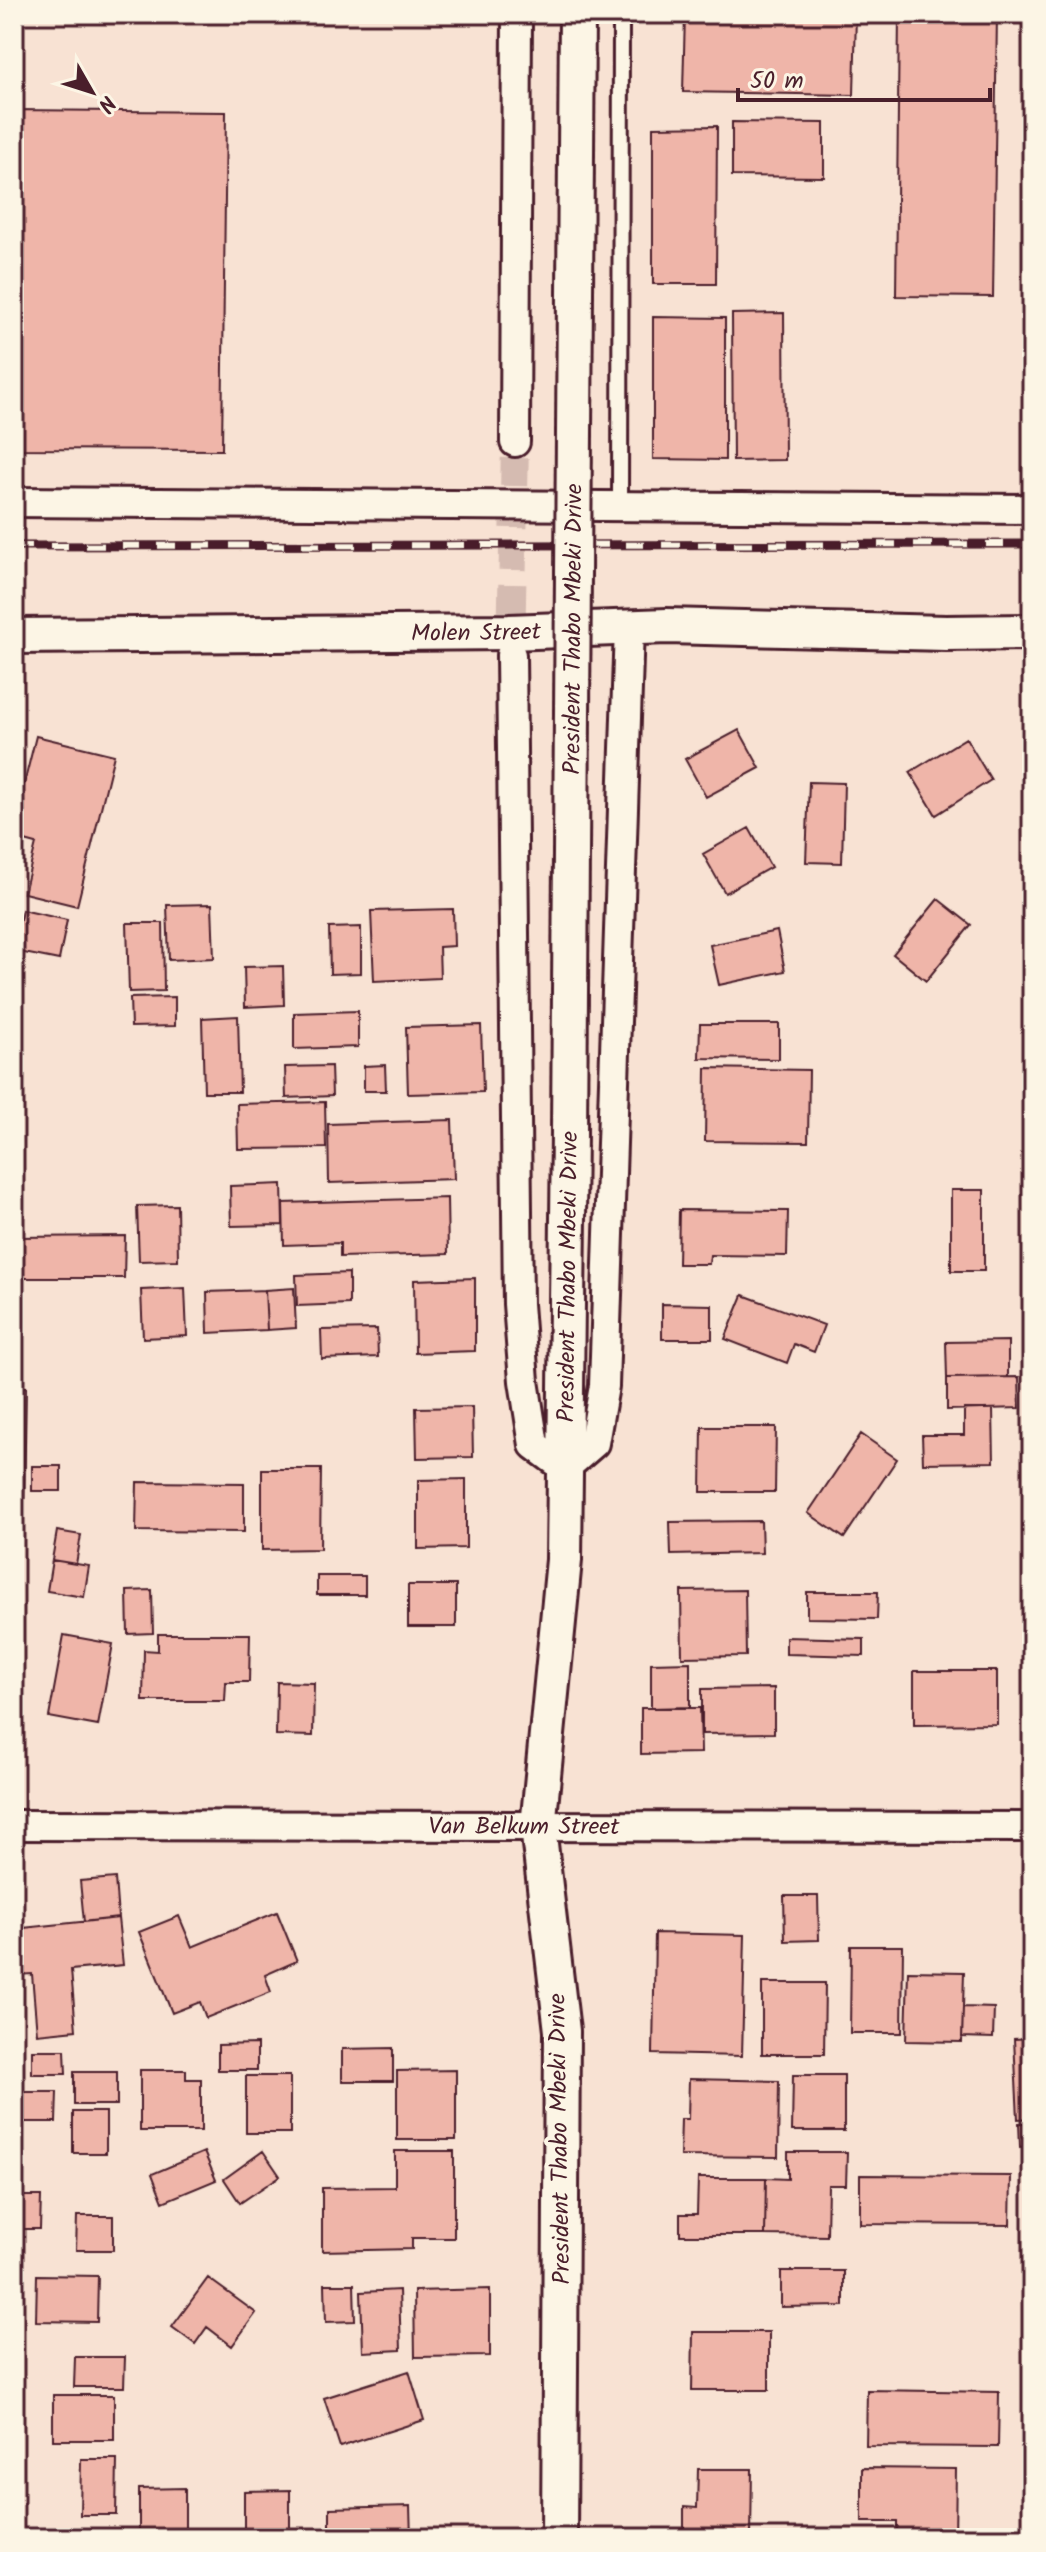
<svg xmlns="http://www.w3.org/2000/svg" width="1046" height="2552" viewBox="0 0 1046 2552" font-family="Kalam,sans-serif">
	<style>
		.building { fill: #efb5a9; stroke: #4a1f2b; stroke-width: 2 }
		.lines { fill: none; stroke-linecap: round; stroke-linejoin: round }
		.minor-tunnel { stroke: #d5bbb1; stroke-width: 28; stroke-dasharray: 28 14; stroke-linecap: butt }
		.service-casing { stroke: #4a1f2b; stroke-width: 20 }
		.minor-casing { stroke: #4a1f2b; stroke-width: 34 }
		.tertiary-casing { stroke: #4a1f2b; stroke-width: 40 }
		.service { stroke: #fcf5e5; stroke-width: 14 }
		.minor { stroke: #fcf5e5; stroke-width: 28 }
		.tertiary { stroke: #fcf5e5; stroke-width: 34 }
		.rail-casing { stroke: #4a1f2b; stroke-width: 9 }
		.rail { stroke: #fcf5e5; stroke-width: 6; stroke-dasharray: 18; stroke-linecap: butt }
		.tertiary-bridge-casing { stroke: #4a1f2b; stroke-width: 40; stroke-linecap: butt }
		.tertiary-bridge { stroke: #fcf5e5; stroke-width: 34 }
		.labels { text-anchor: middle; stroke-width: 8; stroke-linejoin: round; paint-order: stroke }
		.street-label { font-size: 24px; fill: #4a1f2b; stroke: #fcf5e5 }
	</style>
	<rect width="100%" height="100%" fill="#f8e2d3"/>
	<filter id="ink" filterUnits="userSpaceOnUse"><feTurbulence type="fractalNoise" baseFrequency=".0125" numOctaves="2"/><feDisplacementMap in="SourceGraphic" scale="16" xChannelSelector="R" yChannelSelector="G"/><feConvolveMatrix kernelMatrix="1 2 1 2 8 2 1 2 1" color-interpolation-filters="sRGB"/></filter>
	<g filter="url(#ink)">
		<!-- building -->
		<path class="building" d="M 685,14 L 856,14 L 854,95 L 683,92 Z
			M 899,14 L 997,14 L 993,297 L 896,296 Z
			M 14,110 L 226,112 L 222,450 L 14,449 Z
			M 732,122 L 824,123 L 824,177 L 732,176 Z
			M 717,126 L 716,284 L 653,284 L 653,127 Z
			M 784,313 L 785,460 L 733,461 L 732,314 Z
			M 653,317 L 725,318 L 725,460 L 653,459 Z
			M 739,730 L 760,768 L 706,797 L 685,759 Z
			M 36,736 L 114,755 L 77,906 L 24,893 L 36,844 L 14,838 L 14,824 Z
			M 966,738 L 991,780 L 936,815 L 910,772 Z
			M 809,782 L 844,783 L 842,863 L 806,862 Z
			M 749,828 L 771,867 L 725,893 L 703,854 Z
			M 938,899 L 971,925 L 926,981 L 893,954 Z
			M 212,904 L 214,958 L 169,960 L 167,905 Z
			M 453,909 L 454,946 L 439,947 L 440,978 L 374,981 L 371,911 Z
			M 22,910 L 67,920 L 59,960 L 14,951 Z
			M 127,923 L 163,923 L 164,991 L 129,992 Z
			M 361,927 L 361,973 L 330,974 L 329,928 Z
			M 777,931 L 785,971 L 719,985 L 710,945 Z
			M 283,966 L 284,1005 L 245,1007 L 244,967 Z
			M 175,997 L 175,1026 L 131,1027 L 130,998 Z
			M 358,1011 L 358,1047 L 294,1049 L 294,1013 Z
			M 238,1016 L 240,1092 L 204,1092 L 202,1018 Z
			M 700,1024 L 779,1024 L 779,1059 L 699,1058 Z
			M 481,1025 L 483,1092 L 408,1094 L 406,1027 Z
			M 385,1065 L 386,1091 L 364,1091 L 364,1066 Z
			M 331,1066 L 332,1096 L 286,1098 L 285,1067 Z
			M 706,1068 L 809,1070 L 808,1142 L 705,1141 Z
			M 325,1102 L 326,1148 L 238,1149 L 237,1104 Z
			M 452,1120 L 454,1179 L 329,1183 L 328,1124 Z
			M 282,1184 L 283,1225 L 231,1226 L 230,1186 Z
			M 951,1190 L 984,1190 L 984,1271 L 951,1271 Z
			M 447,1198 L 448,1254 L 340,1257 L 340,1243 L 284,1245 L 283,1203 Z
			M 177,1205 L 178,1260 L 139,1261 L 137,1206 Z
			M 679,1210 L 788,1211 L 787,1256 L 710,1255 L 709,1264 L 678,1264 Z
			M 125,1236 L 124,1278 L 14,1278 L 14,1237 Z
			M 349,1273 L 349,1304 L 297,1306 L 296,1275 Z
			M 475,1278 L 475,1351 L 415,1353 L 414,1280 Z
			M 185,1288 L 187,1336 L 143,1338 L 141,1290 Z
			M 294,1288 L 296,1328 L 267,1330 L 265,1290 Z
			M 265,1290 L 267,1330 L 208,1333 L 207,1292 Z
			M 743,1295 L 824,1325 L 814,1352 L 794,1344 L 787,1363 L 725,1339 Z
			M 662,1304 L 712,1305 L 712,1339 L 662,1339 Z
			M 377,1329 L 378,1357 L 322,1359 L 321,1330 Z
			M 1008,1341 L 1008,1377 L 947,1378 L 946,1342 Z
			M 1019,1377 L 1020,1408 L 947,1410 L 947,1378 Z
			M 14,1387 L 26,1387 L 24,1501 L 14,1501 Z
			M 472,1407 L 473,1457 L 417,1458 L 416,1408 Z
			M 964,1409 L 993,1409 L 994,1462 L 923,1463 L 922,1435 L 964,1435 Z
			M 702,1427 L 776,1427 L 775,1492 L 701,1492 Z
			M 1027,1433 L 1032,1433 L 1032,1495 L 1027,1495 Z
			M 861,1434 L 897,1459 L 844,1538 L 808,1513 Z
			M 32,1466 L 61,1466 L 61,1491 L 32,1491 Z
			M 262,1469 L 321,1469 L 320,1549 L 262,1550 Z
			M 466,1479 L 466,1548 L 418,1549 L 418,1480 Z
			M 137,1482 L 244,1483 L 244,1532 L 136,1531 Z
			M 1025,1512 L 1032,1512 L 1032,1548 L 1025,1549 Z
			M 761,1521 L 762,1553 L 671,1555 L 670,1522 Z
			M 57,1531 L 81,1535 L 76,1564 L 52,1560 Z
			M 52,1560 L 89,1566 L 84,1597 L 47,1591 Z
			M 317,1576 L 365,1576 L 365,1595 L 317,1595 Z
			M 408,1585 L 456,1585 L 456,1627 L 408,1627 Z
			M 152,1590 L 153,1633 L 128,1634 L 127,1591 Z
			M 745,1590 L 746,1656 L 682,1657 L 681,1591 Z
			M 807,1592 L 878,1592 L 877,1619 L 807,1618 Z
			M 158,1634 L 250,1634 L 249,1682 L 226,1682 L 225,1701 L 143,1701 L 144,1650 L 158,1651 Z
			M 64,1635 L 113,1644 L 98,1726 L 49,1717 Z
			M 786,1637 L 864,1639 L 864,1656 L 786,1654 Z
			M 690,1662 L 690,1707 L 651,1708 L 651,1663 Z
			M 914,1671 L 997,1671 L 997,1724 L 914,1725 Z
			M 277,1682 L 314,1683 L 313,1736 L 276,1735 Z
			M 774,1688 L 774,1733 L 702,1734 L 702,1689 Z
			M 641,1708 L 700,1708 L 701,1753 L 641,1754 Z
			M 115,1878 L 118,1918 L 84,1922 L 80,1881 Z
			M 784,1896 L 818,1896 L 819,1940 L 785,1941 Z
			M 277,1912 L 297,1961 L 265,1975 L 271,1992 L 206,2018 L 200,2002 L 172,2013 L 139,1932 L 179,1916 L 192,1947 Z
			M 118,1918 L 123,1965 L 71,1970 L 76,2030 L 37,2034 L 32,1974 L 17,1975 L 14,1929 Z
			M 655,1933 L 745,1935 L 742,2056 L 653,2054 Z
			M 851,1946 L 903,1946 L 902,2033 L 850,2033 Z
			M 908,1971 L 964,1972 L 962,2042 L 906,2041 Z
			M 762,1983 L 825,1983 L 824,2054 L 762,2054 Z
			M 963,2007 L 994,2008 L 993,2038 L 962,2037 Z
			M 1032,2038 L 1032,2118 L 1018,2119 L 1014,2039 Z
			M 257,2044 L 257,2070 L 218,2070 L 218,2045 Z
			M 393,2048 L 393,2081 L 342,2081 L 342,2049 Z
			M 32,2050 L 65,2050 L 66,2074 L 32,2074 Z
			M 140,2070 L 186,2070 L 186,2079 L 201,2079 L 201,2131 L 140,2131 Z
			M 456,2070 L 456,2140 L 397,2140 L 397,2071 Z
			M 74,2072 L 117,2072 L 117,2105 L 74,2105 Z
			M 793,2075 L 844,2075 L 844,2131 L 792,2131 Z
			M 246,2076 L 290,2076 L 290,2133 L 246,2133 Z
			M 689,2079 L 779,2081 L 778,2157 L 680,2156 L 681,2119 L 688,2119 Z
			M 14,2092 L 57,2092 L 56,2122 L 14,2122 Z
			M 73,2112 L 106,2112 L 106,2153 L 73,2153 Z
			M 1019,2123 L 1032,2123 L 1032,2146 L 1020,2147 Z
			M 263,2151 L 280,2176 L 240,2203 L 224,2179 Z
			M 395,2151 L 454,2151 L 454,2238 L 412,2238 L 412,2249 L 322,2251 L 322,2188 L 395,2187 Z
			M 204,2152 L 216,2180 L 163,2202 L 152,2174 Z
			M 788,2152 L 847,2152 L 846,2185 L 828,2185 L 827,2236 L 765,2235 L 766,2178 L 788,2179 Z
			M 860,2175 L 1011,2176 L 1010,2225 L 860,2224 Z
			M 698,2178 L 766,2178 L 765,2235 L 680,2235 L 680,2214 L 697,2214 Z
			M 14,2196 L 41,2196 L 40,2229 L 14,2229 Z
			M 77,2216 L 113,2216 L 113,2250 L 76,2250 Z
			M 781,2271 L 844,2271 L 844,2306 L 781,2307 Z
			M 37,2275 L 98,2276 L 97,2322 L 36,2321 Z
			M 208,2278 L 256,2313 L 232,2346 L 207,2327 L 195,2344 L 172,2327 Z
			M 325,2284 L 354,2284 L 355,2321 L 326,2322 Z
			M 490,2289 L 490,2356 L 415,2357 L 414,2291 Z
			M 399,2290 L 401,2350 L 363,2352 L 361,2292 Z
			M 14,2323 L 20,2323 L 20,2356 L 14,2356 Z
			M 693,2332 L 769,2332 L 769,2390 L 692,2390 Z
			M 75,2357 L 125,2357 L 124,2387 L 74,2387 Z
			M 409,2371 L 424,2420 L 340,2447 L 324,2398 Z
			M 867,2390 L 999,2392 L 998,2447 L 866,2446 Z
			M 53,2395 L 114,2395 L 114,2440 L 53,2440 Z
			M 81,2459 L 117,2459 L 116,2515 L 80,2515 Z
			M 862,2468 L 956,2469 L 955,2538 L 897,2538 L 897,2522 L 862,2522 Z
			M 698,2469 L 752,2469 L 751,2536 L 684,2535 L 684,2507 L 697,2508 Z
			M 185,2488 L 185,2538 L 139,2538 L 139,2489 Z
			M 290,2490 L 290,2538 L 244,2538 L 244,2491 Z
			M 410,2506 L 411,2538 L 330,2538 L 330,2508 Z"/>
		<g class="lines">
			<!-- minor-tunnel -->
			<path class="minor-tunnel" d="M 511,654 L 515,442"/>
			<!-- service casing -->
			<g class="service-casing">
				<path id="service" d="M 620,507 L 621,14"/>
			</g>
			<!-- minor casing -->
			<g class="minor-casing">
				<g id="minor">
					<path d="M 515,442 L 517,14"/>
					<path d="M 14,502 L 1032,509"/>
					<path d="M 511,655 L 518,1304 L 524,1381 L 534,1445 L 565,1468 L 594,1443 L 604,1386 L 629,627"/>
					<path id="s1" d="M 14,1825 L 1032,1827"/>
				</g>
			</g>
			<!-- tertiary casing -->
			<g class="tertiary-casing">
				<g id="tertiary">
					<path id="s2" d="M 14,636 L 509,632 L 667,626 L 946,633 L 1032,632"/>
					<path id="s3" d="M 559,2538 L 562,2031 L 538,1827 L 564,1560 L 569,1133"/>
				</g>
			</g>
			<!-- service -->
			<use href="#service" class="service"/>
			<!-- minor -->
			<use href="#minor" class="minor"/>
			<!-- tertiary -->
			<use href="#tertiary" class="tertiary"/>
			<!-- rail casing -->
			<g class="rail-casing">
				<path id="rail" d="M 14,546 L 1032,544"/>
			</g>
			<!-- rail -->
			<use href="#rail" class="rail"/>
			<!-- tertiary-bridge casing -->
			<g class="tertiary-bridge-casing">
				<g id="tertiary-bridge">
					<path id="s4" d="M 569,1133 L 577,14"/>
				</g>
			</g>
			<!-- tertiary-bridge -->
			<use href="#tertiary-bridge" class="tertiary-bridge"/>
		</g>
	</g>
	<g class="labels">
		<!-- street labels -->
		<g class="street-label">
			<text dy="8" stroke="none"><textPath href="#s4" startOffset="504">President Thabo Mbeki Drive</textPath></text>
			<text dy="8" stroke="none"><textPath href="#s2" startOffset="462">Molen Street</textPath></text>
			<text dy="8" stroke="none"><textPath href="#s3" startOffset="1264">President Thabo Mbeki Drive</textPath></text>
			<text dy="8" stroke="none"><textPath href="#s1" startOffset="510">Van Belkum Street</textPath></text>
			<text transform="translate(559 2139) rotate(-91)" y="8">President Thabo Mbeki Drive</text>
		</g>
	</g>
	<!-- margin -->
	<rect width="1046" height="2552" fill="none" stroke="#fcf5e5" stroke-width="48"/>
	<rect x="24" y="24" width="998" height="2504" fill="none" stroke="#4a1f2b" stroke-width="3" filter="url(#ink)"/>
	<!-- north arrow -->
	<g transform="translate(92 92) rotate(129)" stroke="#fcf5e5" stroke-width="6" paint-order="stroke">
	<path d="M0-6L14 30L0 20L-14 30Z" fill="#4a1f2b"/>
	<text y="-12" font-size="22" font-weight="bold" text-anchor="middle" fill="#4a1f2b">N</text>
	</g>
	<!-- scale -->
	<path d="M738 88v12h252v-12" fill="none" stroke="#4a1f2b" stroke-width="4"/>
	<text x="750" y="88" font-size="24" fill="#4a1f2b" stroke="#fcf5e5" stroke-width="6" paint-order="stroke">50 m</text>
</svg>
